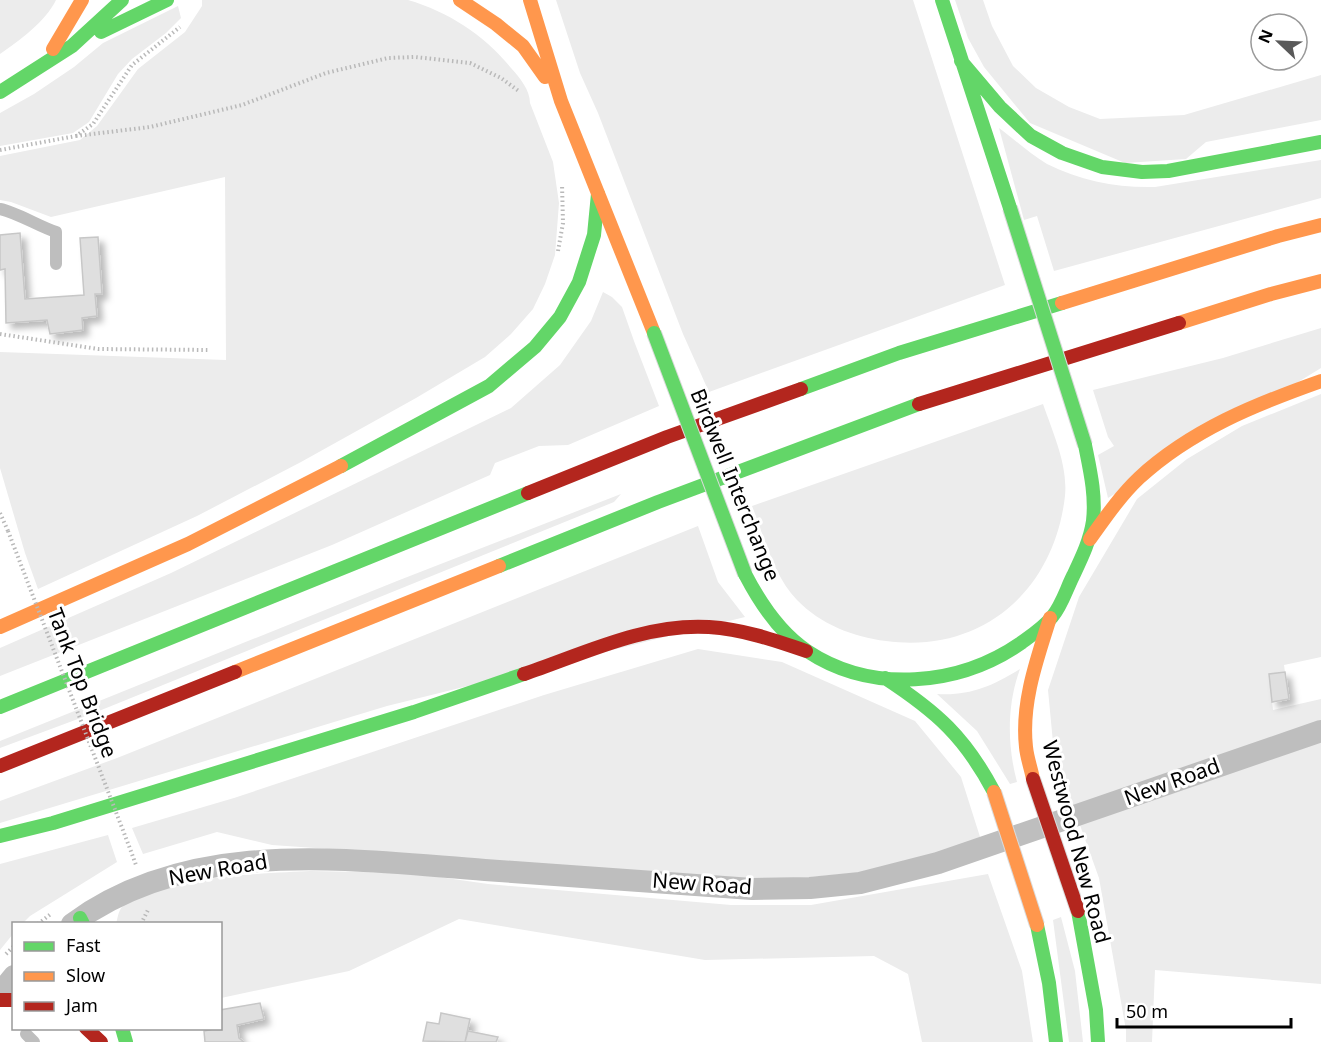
<svg xmlns="http://www.w3.org/2000/svg" width="1321" height="1042" viewBox="0 0 1321 1042" font-family="'Noto Sans',sans-serif">
	<style>
		.green { fill: #ececec }
		.building { fill: #dfdfdf; stroke: #c7c7c7; stroke-width: 1.5; filter: url(#shadow) }
		.lines { fill: none; stroke-linecap: round; stroke-linejoin: round }
		.path { stroke: #b9b9b9; stroke-width: 4; stroke-dasharray: 1.5 3; stroke-linecap: butt }
		.lane { stroke: #bebebe; stroke-width: 12 }
		.street { stroke: #bebebe; stroke-width: 22 }
		.fast { stroke: #63d668; stroke-width: 14 }
		.slow { stroke: #ff974d; stroke-width: 14 }
		.jam { stroke: #b3261e; stroke-width: 14 }
		.fast-bridge-casing { stroke: #dbdbdb; stroke-width: 16; stroke-linecap: butt }
		.slow-bridge-casing { stroke: #dbdbdb; stroke-width: 16; stroke-linecap: butt }
		.jam-bridge-casing { stroke: #dbdbdb; stroke-width: 16; stroke-linecap: butt }
		.path-bridge { stroke: #b9b9b9; stroke-width: 4; stroke-dasharray: 1.5 3; stroke-linecap: butt }
		.fast-bridge { stroke: #63d668; stroke-width: 14 }
		.slow-bridge { stroke: #ff974d; stroke-width: 14 }
		.jam-bridge { stroke: #b3261e; stroke-width: 14 }
		.labels { text-anchor: middle; stroke-width: 6; stroke-linejoin: round; paint-order: stroke }
		.street-label { font-size: 21px; fill: #000; stroke: #fff }
	</style>
	<defs>
		<filter id="shadow"><feDropShadow dx="5.5" dy="5.5" stdDeviation="3" flood-color="#0004"/></filter>
	</defs>
	<rect width="100%" height="100%" fill="#fff"/>
	<!-- green -->
	<path class="green" d="M 0,0 L 56,0 C 46,21 19,41 0,54 Z
		M 202,0 L 408,0 C 449,12 484,35 511,68 C 520,78 530,90 530,103 L 553,162 L 559,203 L 555,255 L 545,284 L 533,309 L 511,334 L 485,357 L 416,398 L 301,462 L 197,516 L 38,589 L 25,553 L 0,468 L 0,352 L 226,360 L 225,177 L 51,217 L 11,202 L 0,200 L 0,156 L 80,140 L 97,126 L 138,69 L 185,32 L 202,6 Z
		M 556,0 L 913,0 L 1005,285 L 709,392 L 683,334 L 598,113 L 580,73 Z
		M 955,0 L 983,0 L 992,26 L 1013,66 L 1036,88 L 1069,107 L 1100,119 L 1184,115 L 1321,75 L 1321,120 L 1206,142 L 1186,159 L 1125,163 L 1030,123 L 984,67 L 968,38 Z
		M 178,6 L 181,18 L 166,33 L 132,59 L 118,74 L 89,122 L 73,133 L 0,146 L 0,113 L 34,94 L 74,67 L 103,43 Z
		M 999,128 C 1014,139 1030,154 1047,164 C 1081,181 1117,188 1155,187 L 1321,160 L 1321,198 L 1054,271 L 1037,216 L 1024,220 Z
		M 603,292 L 612,297 L 622,307 L 634,341 L 659,406 L 568,445 L 539,446 L 495,463 L 490,475 L 332,545 L 0,676 L 0,648 L 171,573 L 511,408 L 560,365 L 591,321 Z
		M 1321,328 L 1321,368 L 1108,498 L 1098,455 L 1114,446 L 1108,437 L 1093,390 L 1223,358 Z
		M 1321,394 L 1321,657 L 1284,665 L 1285,672 L 1269,675 L 1273,710 L 1321,699 L 1321,984 L 1155,970 L 1152,1042 L 1126,1042 L 1126,1030 L 1099,878 L 1054,753 L 1048,690 L 1079,597 L 1137,499 L 1187,459 L 1242,426 Z
		M 1043,404 C 1053,433 1068,465 1065,496 C 1054,591 982,654 886,641 C 853,637 820,624 797,600 C 774,577 764,536 752,506 Z
		M 621,494 L 614,502 L 94,713 L 0,748 L 0,741 L 397,581 Z
		M 698,526 L 718,582 L 745,617 L 387,706 L 0,823 L 0,801 L 117,758 Z
		M 698,649 L 782,662 L 915,721 L 961,777 L 981,840 L 878,871 L 776,880 L 272,845 L 217,832 L 143,854 L 132,828 L 234,798 L 544,695 Z
		M 1020,669 C 1007,704 1007,745 1017,782 L 1010,784 L 977,731 L 937,694 C 970,696 992,686 1020,669 Z
		M 108,835 L 117,862 L 30,916 L 23,923 L 14,924 L 13,934 L 0,950 L 0,864 Z
		M 310,871 L 411,873 L 488,884 L 731,905 L 811,905 L 988,874 L 1022,971 L 1033,1042 L 922,1042 L 908,974 L 874,956 L 705,960 L 459,919 L 349,971 L 221,998 L 220,924 L 116,924 C 117,920 118,914 120,910 C 142,877 271,873 310,871 Z
		M 1061,917 L 1075,971 L 1083,1042 L 1069,1042 L 1053,920 Z"/>
	<!-- building -->
	<path class="building" d="M 20,233 L 25,299 L 84,295 L 80,238 L 98,237 L 102,294 L 95,294 L 97,316 L 82,318 L 83,330 L 50,334 L 47,320 L 6,323 L 5,269 L 0,270 L 0,235 Z
		M 1285,672 L 1289,699 L 1272,702 L 1269,674 Z
		M 260,1003 L 264,1019 L 237,1025 L 239,1038 L 244,1042 L 205,1042 L 204,1031 L 220,1028 L 220,1010 Z
		M 441,1013 L 470,1019 L 465,1042 L 423,1041 L 427,1022 L 439,1024 Z
		M 468,1031 L 498,1037 L 496,1042 L 465,1042 Z"/>
	<g class="lines">
		<!-- path -->
		<path class="path" d="M 76,136 L 150,127 L 242,105 L 326,73 L 388,58 L 415,57 L 470,63 L 501,78 L 520,92
			M 0,150 L 76,136 L 93,124 L 132,65 L 180,27
			M 558,251 L 563,223 L 562,184
			M 0,334 L 98,349 L 209,350
			M 0,513 L 8,531
			M 129,846 L 136,865 L 138,865
			M 38,924 L 52,913
			M 141,924 L 148,910
			M 6,954 L 14,946"/>
		<!-- lane -->
		<path class="lane" d="M 0,209 C 16,212 38,226 56,232 L 56,264
			M 26,1034 L 34,1042"/>
		<!-- street -->
		<path class="street" d="M 72,924 C 192,836 347,860 485,870 C 574,876 663,882 752,889 L 810,888 L 860,883 L 938,863 L 1321,731
			M 0,993 L 14,976"/>
		<!-- fast -->
		<path class="fast" d="M 942,0 L 1010,208
			M 101,32 L 167,0
			M 961,61 L 1000,107 L 1031,136 L 1062,153 L 1102,167 L 1142,172 L 1168,171 L 1321,142
			M 0,92 L 72,46 L 122,0
			M 801,389 L 899,353 L 1062,303
			M 341,466 L 489,386 L 535,347 L 560,317 L 579,282 L 594,235 L 598,194
			M 499,566 L 658,502 L 919,404
			M 745,574 C 760,603 780,633 807,651 C 872,694 959,686 1021,643 C 1032,635 1044,627 1052,617 C 1062,605 1066,590 1073,576 C 1081,559 1090,541 1093,521 C 1096,495 1090,470 1085,445
			M 885,678 C 937,712 965,737 994,792
			M 0,707 L 528,493
			M 0,836 L 53,823 L 414,712 L 524,674
			M 1078,911 L 1096,1010 L 1098,1042
			M 80,918 L 83,924
			M 1037,925 L 1049,983 L 1056,1042
			M 122,1028 L 126,1042"/>
		<!-- slow -->
		<path class="slow" d="M 460,0 L 496,24 L 523,46 L 545,77
			M 530,0 L 561,101 L 654,333
			M 53,49 L 82,0
			M 1062,303 L 1278,236 L 1321,225
			M 1179,323 L 1271,294 L 1321,281
			M 1090,539 C 1105,518 1120,496 1139,478 C 1191,430 1256,404 1321,381
			M 0,627 L 188,544 L 341,466
			M 235,672 L 499,566
			M 1033,779 C 1031,768 1027,758 1026,747 C 1021,703 1037,659 1050,618"/>
		<!-- jam -->
		<path class="jam" d="M 919,404 L 1179,323
			M 528,493 L 667,437 L 801,389
			M 524,674 C 583,654 645,623 709,627 C 742,629 774,640 806,651
			M 0,766 L 235,672
			M 0,1000 L 14,1000
			M 86,1028 L 101,1042"/>
		<!-- fast-bridge casing -->
		<g class="fast-bridge-casing">
			<path id="fast-bridge" d="M 1010,208 L 1085,445
				M 654,333 L 745,574"/>
		</g>
		<!-- slow-bridge casing -->
		<g class="slow-bridge-casing">
			<path id="slow-bridge" d="M 994,792 L 1037,925"/>
		</g>
		<!-- jam-bridge casing -->
		<g class="jam-bridge-casing">
			<path id="jam-bridge" d="M 1033,779 L 1078,911"/>
		</g>
		<!-- path-bridge -->
		<path class="path-bridge" d="M 8,531 L 129,846"/>
		<!-- fast-bridge -->
		<use href="#fast-bridge" class="fast-bridge"/>
		<!-- slow-bridge -->
		<use href="#slow-bridge" class="slow-bridge"/>
		<!-- jam-bridge -->
		<use href="#jam-bridge" class="jam-bridge"/>
	</g>
	<g class="labels">
		<!-- street labels -->
		<g class="street-label">
			<text transform="translate(735 485) rotate(68)" y="7">Birdwell Interchange</text>
			<text transform="translate(82 683) rotate(69)" y="7">Tank Top Bridge</text>
			<text transform="translate(1172 782) rotate(-20)" y="7">New Road</text>
			<text transform="translate(1076 842) rotate(75)" y="7">Westwood New Road</text>
			<text transform="translate(218 870) rotate(-10)" y="7">New Road</text>
			<text transform="translate(702 884) rotate(4)" y="7">New Road</text>
		</g>
	</g>
	<!-- legend -->
	<rect x="12" y="922" width="210" height="108" fill="#ffffff" stroke="#999999" stroke-width="1.5"/>
	<rect x="24" y="942" width="30" height="9" fill="#63d668" stroke="#999999" stroke-width="1.5"/>
	<text x="66" y="952" font-size="18" fill="#000000">Fast</text>
	<rect x="24" y="972" width="30" height="9" fill="#ff974d" stroke="#999999" stroke-width="1.5"/>
	<text x="66" y="982" font-size="18" fill="#000000">Slow</text>
	<rect x="24" y="1002" width="30" height="9" fill="#b3261e" stroke="#999999" stroke-width="1.5"/>
	<text x="66" y="1012" font-size="18" fill="#000000">Jam</text>
	<!-- north arrow -->
	<g transform="translate(1279 42) rotate(293)"><circle r="28" fill="#ffffff" stroke="#999999" stroke-width="1.5"/>
	<path d="M0-4.5L10 22L0 15L-10 22Z" fill="#595959"/>
	<text y="-9" font-size="16" font-weight="bold" text-anchor="middle" fill="#000000">N</text>
	</g>
	<!-- scale -->
	<path d="M1117 1018v9h174v-9" fill="none" stroke="#000000" stroke-width="3"/>
	<text x="1126" y="1018" font-size="18" fill="#000000" stroke="#ffffff" stroke-width="4.5" paint-order="stroke">50 m</text>
</svg>
